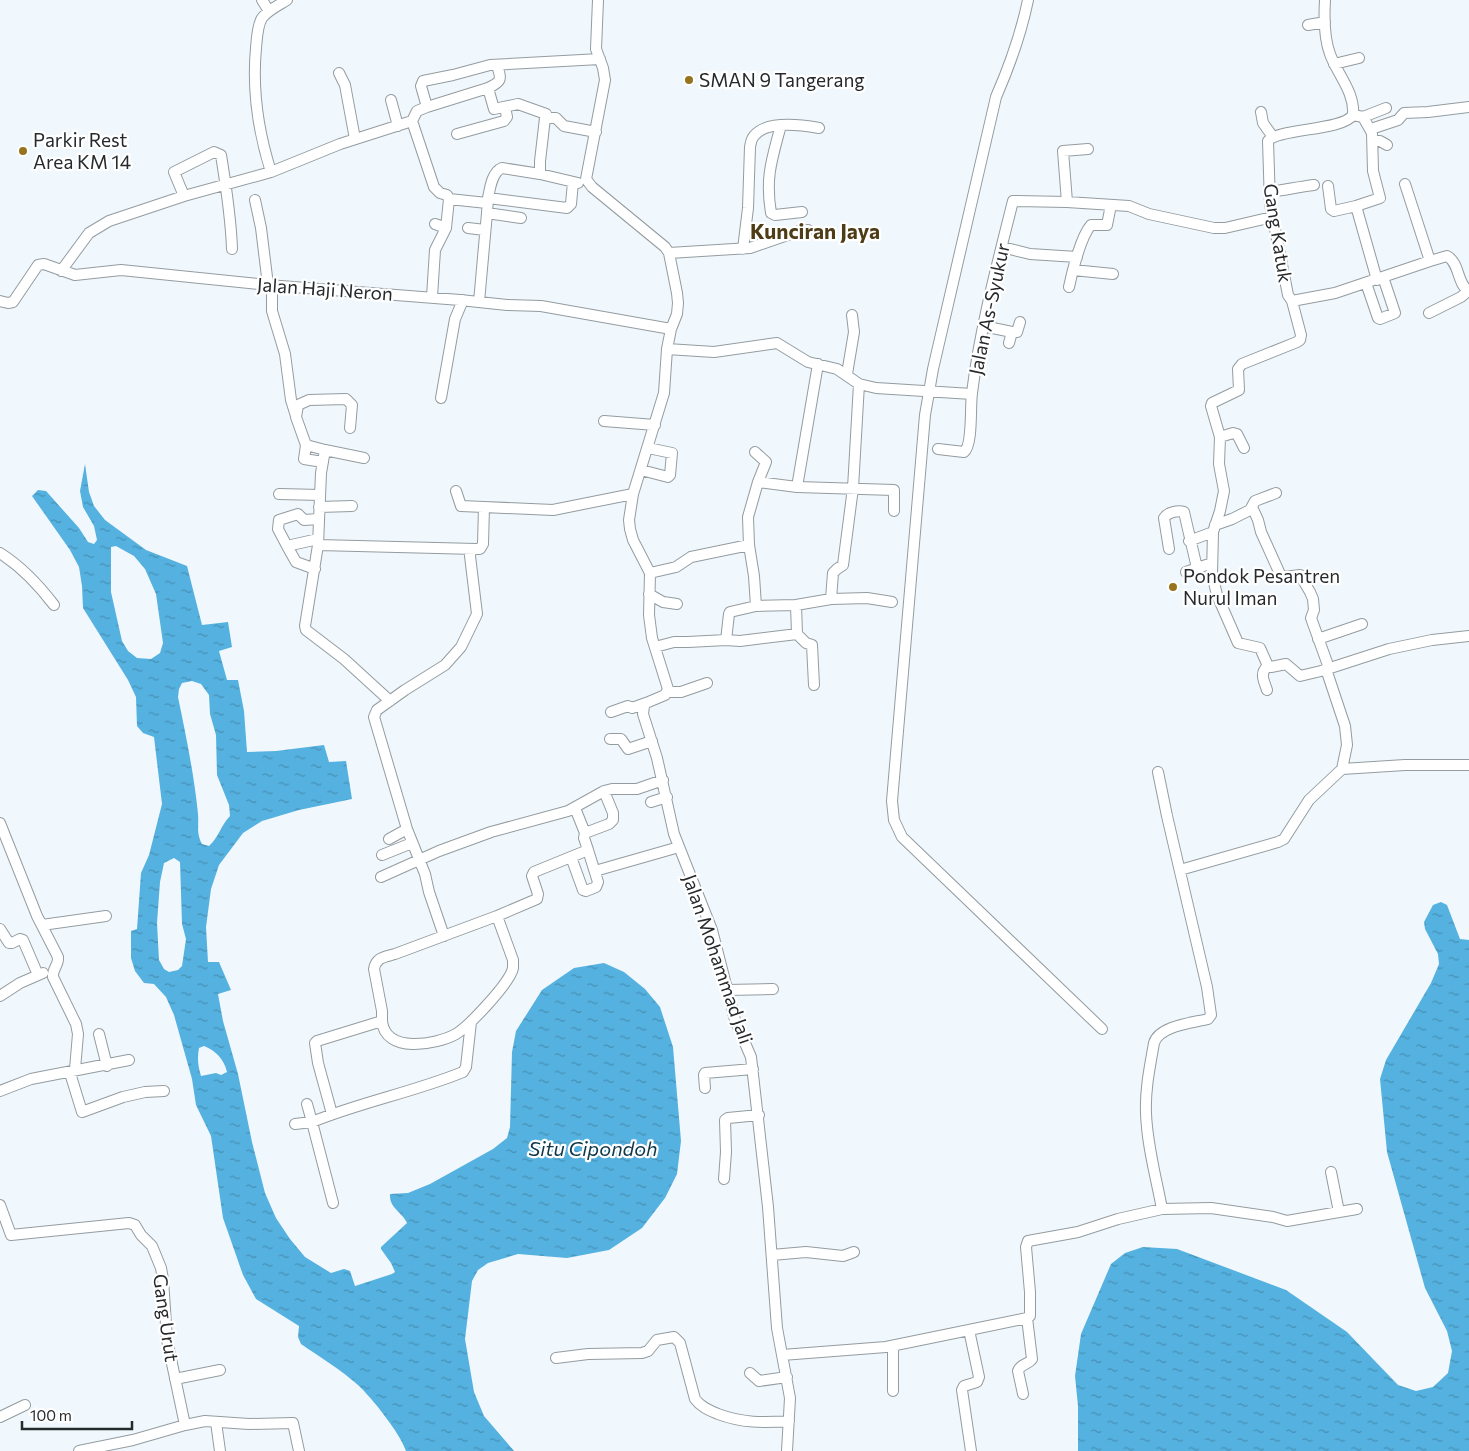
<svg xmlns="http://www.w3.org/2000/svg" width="1469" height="1451" viewBox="0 0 1469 1451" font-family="Commissioner,sans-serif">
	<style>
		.water { fill: url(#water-ripples); fill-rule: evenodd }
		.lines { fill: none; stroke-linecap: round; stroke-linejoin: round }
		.minor-casing { stroke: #949ca0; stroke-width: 12 }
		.minor { stroke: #fff; stroke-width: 10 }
		.poi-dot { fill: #96731c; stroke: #fff; stroke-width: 2 }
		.labels { text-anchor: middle; stroke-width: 4.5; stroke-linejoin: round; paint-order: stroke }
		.poi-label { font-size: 19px; fill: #272a2c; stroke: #fff; text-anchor: start }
		.street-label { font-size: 19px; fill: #272a2c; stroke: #fff }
		.water-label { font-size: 20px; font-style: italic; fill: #0e374a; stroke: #fff }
		.quarter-label { font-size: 21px; font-weight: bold; fill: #4d3c15; stroke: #fff }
	</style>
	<defs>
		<pattern id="water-ripples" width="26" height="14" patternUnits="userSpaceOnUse" patternTransform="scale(1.25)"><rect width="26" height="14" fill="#55b1df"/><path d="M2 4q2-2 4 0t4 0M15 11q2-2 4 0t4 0" fill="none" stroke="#4690b5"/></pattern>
	</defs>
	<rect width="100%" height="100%" fill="#f0f8fd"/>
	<!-- water -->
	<path class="water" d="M 85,464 L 89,492 L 94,506 L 105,520 L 146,550 L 187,566 L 202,625 L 228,622 L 232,647 L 219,651 L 227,680 L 238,680 L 244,711 L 247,752 L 276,751 L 324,745 L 329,762 L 346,761 L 352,799 L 299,810 L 262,821 L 243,833 L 219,865 L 211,889 L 206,927 L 208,962 L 219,962 L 231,990 L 218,994 L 223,1021 L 238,1074 L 252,1142 L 265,1193 L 276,1218 L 290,1239 L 305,1257 L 331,1273 L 344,1269 L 350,1271 L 355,1286 L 392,1274 L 395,1272 L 391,1263 L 381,1249 L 381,1247 L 407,1223 C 402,1212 389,1208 390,1194 L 408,1193 L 430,1184 L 493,1149 L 507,1138 L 510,1127 L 512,1052 L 516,1031 L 542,990 L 574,968 L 604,963 L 624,972 L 645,989 L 660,1007 L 673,1047 L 681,1141 L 677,1174 L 665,1198 L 642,1228 L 609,1250 L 567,1258 L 518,1254 L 488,1263 L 478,1270 L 472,1281 L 465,1339 L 474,1392 L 484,1416 L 514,1451 L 406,1451 C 400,1433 372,1398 358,1385 C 341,1370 320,1357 301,1344 L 298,1337 L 299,1326 L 256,1299 L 243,1275 L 223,1218 L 211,1136 L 196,1105 L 192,1079 L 174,1015 L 166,997 L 154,984 L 144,983 L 135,971 L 131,958 L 131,931 L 137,929 L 141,873 L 149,855 L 162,804 L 154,737 L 143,733 L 137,726 L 136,697 L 128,680 L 83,608 L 82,586 L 79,567 L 70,550 L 32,496 L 38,490 L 46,491 L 79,528 L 88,542 L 94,544 L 97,540 L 94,526 L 83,507 L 80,491 ZM 116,546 L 134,556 L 145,569 L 156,594 L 163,643 L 160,653 L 151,659 L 137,658 L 128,651 L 122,641 L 111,592 L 111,547 ZM 192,681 L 201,684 L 209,695 L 210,714 L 216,735 L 217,775 L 229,805 L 230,816 C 221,825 219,837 209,846 L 202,844 C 196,833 199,825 198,814 C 194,774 186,736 178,697 L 179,689 L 182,683 ZM 174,858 L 180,862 L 182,924 L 186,939 L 182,966 L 178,970 L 169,972 L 164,969 L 159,960 L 157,923 L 160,882 L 164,863 ZM 204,1046 C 216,1051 224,1059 227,1072 L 221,1075 L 216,1073 L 201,1076 C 198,1066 197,1058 199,1048 Z
		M 1441,902 L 1447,905 L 1460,939 L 1469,940 L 1469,1451 L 1078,1451 L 1078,1406 L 1075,1376 L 1081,1334 L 1111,1264 L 1125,1253 L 1143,1247 L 1177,1249 L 1286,1290 L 1347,1332 L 1398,1385 L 1416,1391 L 1433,1387 L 1448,1373 L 1452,1351 L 1447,1331 L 1425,1288 L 1387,1152 L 1380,1079 L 1386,1060 L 1431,983 L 1439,964 L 1438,954 L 1425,929 L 1424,922 L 1433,905 Z"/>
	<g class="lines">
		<!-- minor casing -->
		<g class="minor-casing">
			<path id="minor" d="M 262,0 L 269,11
				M 598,0 L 596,49 L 603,68 L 605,80 L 586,179 L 592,187 L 665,247 L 669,253 L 677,293 L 678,303 L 677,314 L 671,329 L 667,349 L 664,393 L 633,494 L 629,520 L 630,529 L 633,540 L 650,573 L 649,615 L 652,638 L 668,689 L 665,695 L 646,703 L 644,706 L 643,714 L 657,758 L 674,834 L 712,930 L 735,1020 L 751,1057 L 768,1207 L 777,1328 L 790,1398 L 787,1451
				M 1028,0 C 1021,34 1010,65 996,97 L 933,369 L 925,415 L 892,801 L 894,820 L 902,837 L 1102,1029
				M 1325,0 C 1324,17 1324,38 1330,54 C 1337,74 1355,92 1353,115 C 1342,131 1278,128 1268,141 L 1270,204 L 1288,295 L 1292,301 L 1301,335 L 1300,340 L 1297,342 L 1242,364 L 1238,369 L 1239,390 L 1212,403 L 1211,406 L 1220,437 L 1219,464 L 1224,491 L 1220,511 L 1213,532 L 1212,574 L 1217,595 L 1238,643 L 1260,648 L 1268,666 L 1271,667 L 1286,664 L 1300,676 L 1321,671 L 1389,649 L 1432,640 L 1469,636
				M 1308,25 L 1325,22
				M 1334,64 L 1359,58
				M 339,73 L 345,85 L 355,139
				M 488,88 L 494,109 L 518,104 L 546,114 L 545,118 L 556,118 L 564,126 L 596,132
				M 391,100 L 398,126
				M 427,107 L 421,86 L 423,81 L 453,75 L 490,65 L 600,59
				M 1261,112 L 1263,123 L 1273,137
				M 1353,115 L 1363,117 L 1372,133 L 1373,171 L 1380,198 L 1356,206 L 1377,280
				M 1363,117 L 1386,108
				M 412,121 L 434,187 L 440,193 L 447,195 L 449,199 L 446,228 L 435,250 L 432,297
				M 781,125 C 772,159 765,177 771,213 L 775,215 L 802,212
				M 1371,129 L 1398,120 L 1404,113 L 1428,112 L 1469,107
				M 457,134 L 504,121 L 507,117 L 505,107
				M 1373,141 L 1380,141 L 1387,145
				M 271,172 C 258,131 252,91 256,48 C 257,39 257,26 262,18 C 268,10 279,5 287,0
				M 540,174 L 540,161 L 545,118
				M 1405,184 L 1430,261
				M 1328,186 L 1331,209 L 1334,211 L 1356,206
				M 1269,192 C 1285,190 1298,187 1314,185
				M 184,196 L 174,172 L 214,152 L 221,155 C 226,186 231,217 232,249
				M 488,198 C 490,188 492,172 502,168 L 540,174 L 578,183
				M 449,199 L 487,203
				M 255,200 L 261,228 L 268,285
				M 1067,202 L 1063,151 L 1088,149
				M 521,218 L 487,213 L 488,198 L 567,208 L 571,204 L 573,182
				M 435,224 L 446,228
				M 468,228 L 485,230
				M 1002,247 L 1030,254 L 1077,257
				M 743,249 L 748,208 L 750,147 C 751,143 751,139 754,136 C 766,120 802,125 819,128
				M 669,253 L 750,248 L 799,231 L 808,230
				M 1073,270 L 1113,274
				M 61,271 L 89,233 L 109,221 L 184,196 L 271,172 L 340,144 L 412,121 L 417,111 L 427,107 L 488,88 C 503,81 501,79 497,65
				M 1366,283 L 1378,318 L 1380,319 L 1395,313 L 1383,277
				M 272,286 L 272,311 L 285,354 L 291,400 L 296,416
				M 1069,287 C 1072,272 1081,236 1091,225 L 1107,225 L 1111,205
				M 0,301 L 8,303 L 13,302 L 38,265 L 44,264 L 75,275 L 121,270 L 268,285 L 460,300 L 507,305 L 541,306 L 671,329
				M 1292,301 L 1335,293 L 1430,261 L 1447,256 C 1460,263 1457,285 1469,291
				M 479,302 L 487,213
				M 1429,313 L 1461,297 L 1468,291
				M 983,326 L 1012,332 L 1009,343
				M 1012,332 L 1017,332 L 1020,322
				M 667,349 L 714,352 L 777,343 L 808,362 L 837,369 L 859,384 L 876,388 L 972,394
				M 847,374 L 854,332 L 852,315
				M 441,398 L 455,319 L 463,300
				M 604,421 L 655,425
				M 350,428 L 352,405 L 346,399 L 309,400 L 298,405 L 296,417 L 306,445 L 325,450 L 321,473 L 318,545 L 305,626 L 306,630 L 344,659 L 390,701
				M 1220,437 L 1233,433 L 1237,434 L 1244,448
				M 306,445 L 304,459 L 323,462
				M 938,449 L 964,452 C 973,445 970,406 972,393 C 980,328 997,265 1013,201 L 1067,202 L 1129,206 L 1149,214 L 1214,228 L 1225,228 L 1272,217
				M 325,450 L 364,458
				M 755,452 L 766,462 L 758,482
				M 641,470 L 668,477 L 670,475 L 672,453 L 648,448
				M 797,487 L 894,490 L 894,511
				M 456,491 L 461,506 L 484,507
				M 279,494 L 320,495
				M 319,507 L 352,506
				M 1252,507 L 1258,520 L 1261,532 L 1280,574 L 1284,577 L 1300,575 L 1310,592 L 1313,599 L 1314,610 L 1311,618 L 1329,668
				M 1215,525 L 1232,519 L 1250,510 L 1255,501 L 1276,493
				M 318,539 L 287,546 L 278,529 L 279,520 L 298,514 L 304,520 L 318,519
				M 1189,541 L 1213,532
				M 318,545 L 476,549 L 480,549 L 483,544 L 484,507 L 553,510 L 633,494
				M 287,546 L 296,562 L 315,569
				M 1169,549 L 1164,518 C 1168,512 1178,510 1184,512 L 1197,568
				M 0,553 C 22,567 38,584 54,605
				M 1186,572 L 1212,563
				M 650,573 L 676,567 L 691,557 L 749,545
				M 649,594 L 663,602 L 677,604
				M 831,599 L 833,573 L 837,569 L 843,565 L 853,488 L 859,384
				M 796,605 L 831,599 L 867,598 L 892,602
				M 756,606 L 796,605 L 797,634
				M 1318,639 L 1362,624
				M 726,640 L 729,614 L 730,612 L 756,606 L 754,576 L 749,545 L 748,517 L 758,482 L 797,487 L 818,364
				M 655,647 L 674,642 L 688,642 L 726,640 L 740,641 L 797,634 L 806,643 L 812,645 L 814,685
				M 1267,690 C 1264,681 1259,673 1268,666
				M 667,692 L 681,692 L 707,683
				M 611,712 L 628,706 L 632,708 L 646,703
				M 610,739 L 621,739 L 628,749 L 652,741
				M 1342,769 L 1405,765 L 1469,765
				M 1158,772 L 1167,816 L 1207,987 L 1211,1015 L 1208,1019 C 1192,1023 1159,1026 1154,1043 C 1150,1066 1145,1089 1146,1113 C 1147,1145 1156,1177 1162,1209
				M 651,802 L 667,797
				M 575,808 L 585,833
				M 0,823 L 37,916 L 58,957 C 59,965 52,969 53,977 L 76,1024 L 78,1034 L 75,1069
				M 389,839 L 407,829
				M 382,855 L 412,843
				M 571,857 L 583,890 L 586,891 L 596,887 L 598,882 L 588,850
				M 1180,870 L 1278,842 L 1284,839 L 1309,800 L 1342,769 L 1347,745 L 1345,726 L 1326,669
				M 595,871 L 679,847
				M 381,877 L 439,851 L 491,832 L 568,811 L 604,791 L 612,789 L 637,789 L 663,780
				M 42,925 L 106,916
				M 0,929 L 9,943 L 12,943 L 20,939 L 23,940 L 38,975
				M 444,936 L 429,892 L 425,874 L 407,829 L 374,717 L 377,710 L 405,690 L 445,665 L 461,647 L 477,614 L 470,556 L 471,549
				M 727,990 L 773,989
				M 0,996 L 20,983 L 43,973
				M 382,1021 L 382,1011 L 374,969 C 376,957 385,957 395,954 L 497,916
				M 99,1034 L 107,1066
				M 70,1073 L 82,1112 L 123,1097 L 145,1092 L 164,1091
				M 705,1088 L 704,1075 L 705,1073 L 753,1069
				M 0,1091 L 31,1079 L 129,1060
				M 332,1114 L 318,1063 L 315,1043 L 317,1041 L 382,1021 C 385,1054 436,1045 456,1034 C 469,1026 510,983 513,968 C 513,967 513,962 513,960 L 497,916 L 537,899 L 538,894 L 532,876 L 534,872 L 588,850 L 584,838 L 585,833 L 609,824 L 613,820 L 613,813 L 604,791
				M 295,1124 L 312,1122 L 307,1104
				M 724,1179 L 726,1152 L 725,1120 L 728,1118 L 759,1115
				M 333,1203 L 312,1122 C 361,1102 414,1092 463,1072 L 466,1067 L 471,1022
				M 0,1205 L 11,1235 L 129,1223 L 135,1225 L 141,1235 L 152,1246 L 161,1268 L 163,1279 L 167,1340 L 185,1425
				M 1339,1212 L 1357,1209
				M 772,1255 L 806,1252 L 843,1256 L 854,1252
				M 893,1346 L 893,1391
				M 782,1355 L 886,1347 L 969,1330
				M 556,1358 L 588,1354 L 642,1353 L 648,1351 L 657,1340 L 674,1337 L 680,1343 L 695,1399 C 701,1407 709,1410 718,1414 C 742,1423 763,1423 789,1421
				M 750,1373 L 759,1381 L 787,1377
				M 175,1379 L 220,1370
				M 1023,1394 L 1018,1371 C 1020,1364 1028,1365 1032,1359 L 1027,1318
				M 0,1417 L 25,1405
				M 216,1422 L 220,1451
				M 79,1451 L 133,1440 L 185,1425 L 205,1421 L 249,1424 L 293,1423 L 299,1451
				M 971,1451 L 962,1390 L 964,1386 L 977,1382 L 979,1377 L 969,1330 L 1027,1318 L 1030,1316 L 1030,1292 L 1026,1247 L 1028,1241 L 1078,1232 L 1118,1219 L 1162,1209 L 1211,1208 L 1273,1217 L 1287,1221 L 1339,1212 L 1331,1172"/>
		</g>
		<!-- minor -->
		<use href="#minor" class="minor"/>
	</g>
	<!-- markers -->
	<g class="poi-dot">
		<circle cx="689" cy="80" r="5"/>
		<circle cx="23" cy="151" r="5"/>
		<circle cx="1173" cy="587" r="5"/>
	</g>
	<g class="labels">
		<!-- poi labels -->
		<g class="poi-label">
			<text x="699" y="87">SMAN 9 Tangerang</text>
			<text x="33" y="147">Parkir Rest<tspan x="33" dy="22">Area KM 14</tspan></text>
			<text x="1183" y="583">Pondok Pesantren<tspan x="1183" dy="22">Nurul Iman</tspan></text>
		</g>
		<!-- street labels -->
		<g class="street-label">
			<text transform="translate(1278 233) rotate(81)" y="7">Gang Katuk</text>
			<text transform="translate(325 289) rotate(4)" y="7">Jalan Haji Neron</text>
			<text transform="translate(989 309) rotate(-78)" y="7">Jalan As-Syukur</text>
			<text transform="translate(718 959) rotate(71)" y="7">Jalan Mohammad Jali</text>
			<text transform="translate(166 1318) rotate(82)" y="7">Gang Urut</text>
		</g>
		<!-- water labels -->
		<g class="water-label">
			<text x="593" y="1156">Situ Cipondoh</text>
		</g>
		<!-- quarter labels -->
		<g class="quarter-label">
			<text x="815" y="239">Kunciran Jaya</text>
		</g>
	</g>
	<!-- scale -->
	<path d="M22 1421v8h110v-8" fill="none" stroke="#272a2c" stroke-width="2.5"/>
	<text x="30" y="1421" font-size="15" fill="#272a2c" stroke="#ffffff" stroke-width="4" paint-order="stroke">100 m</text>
</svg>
